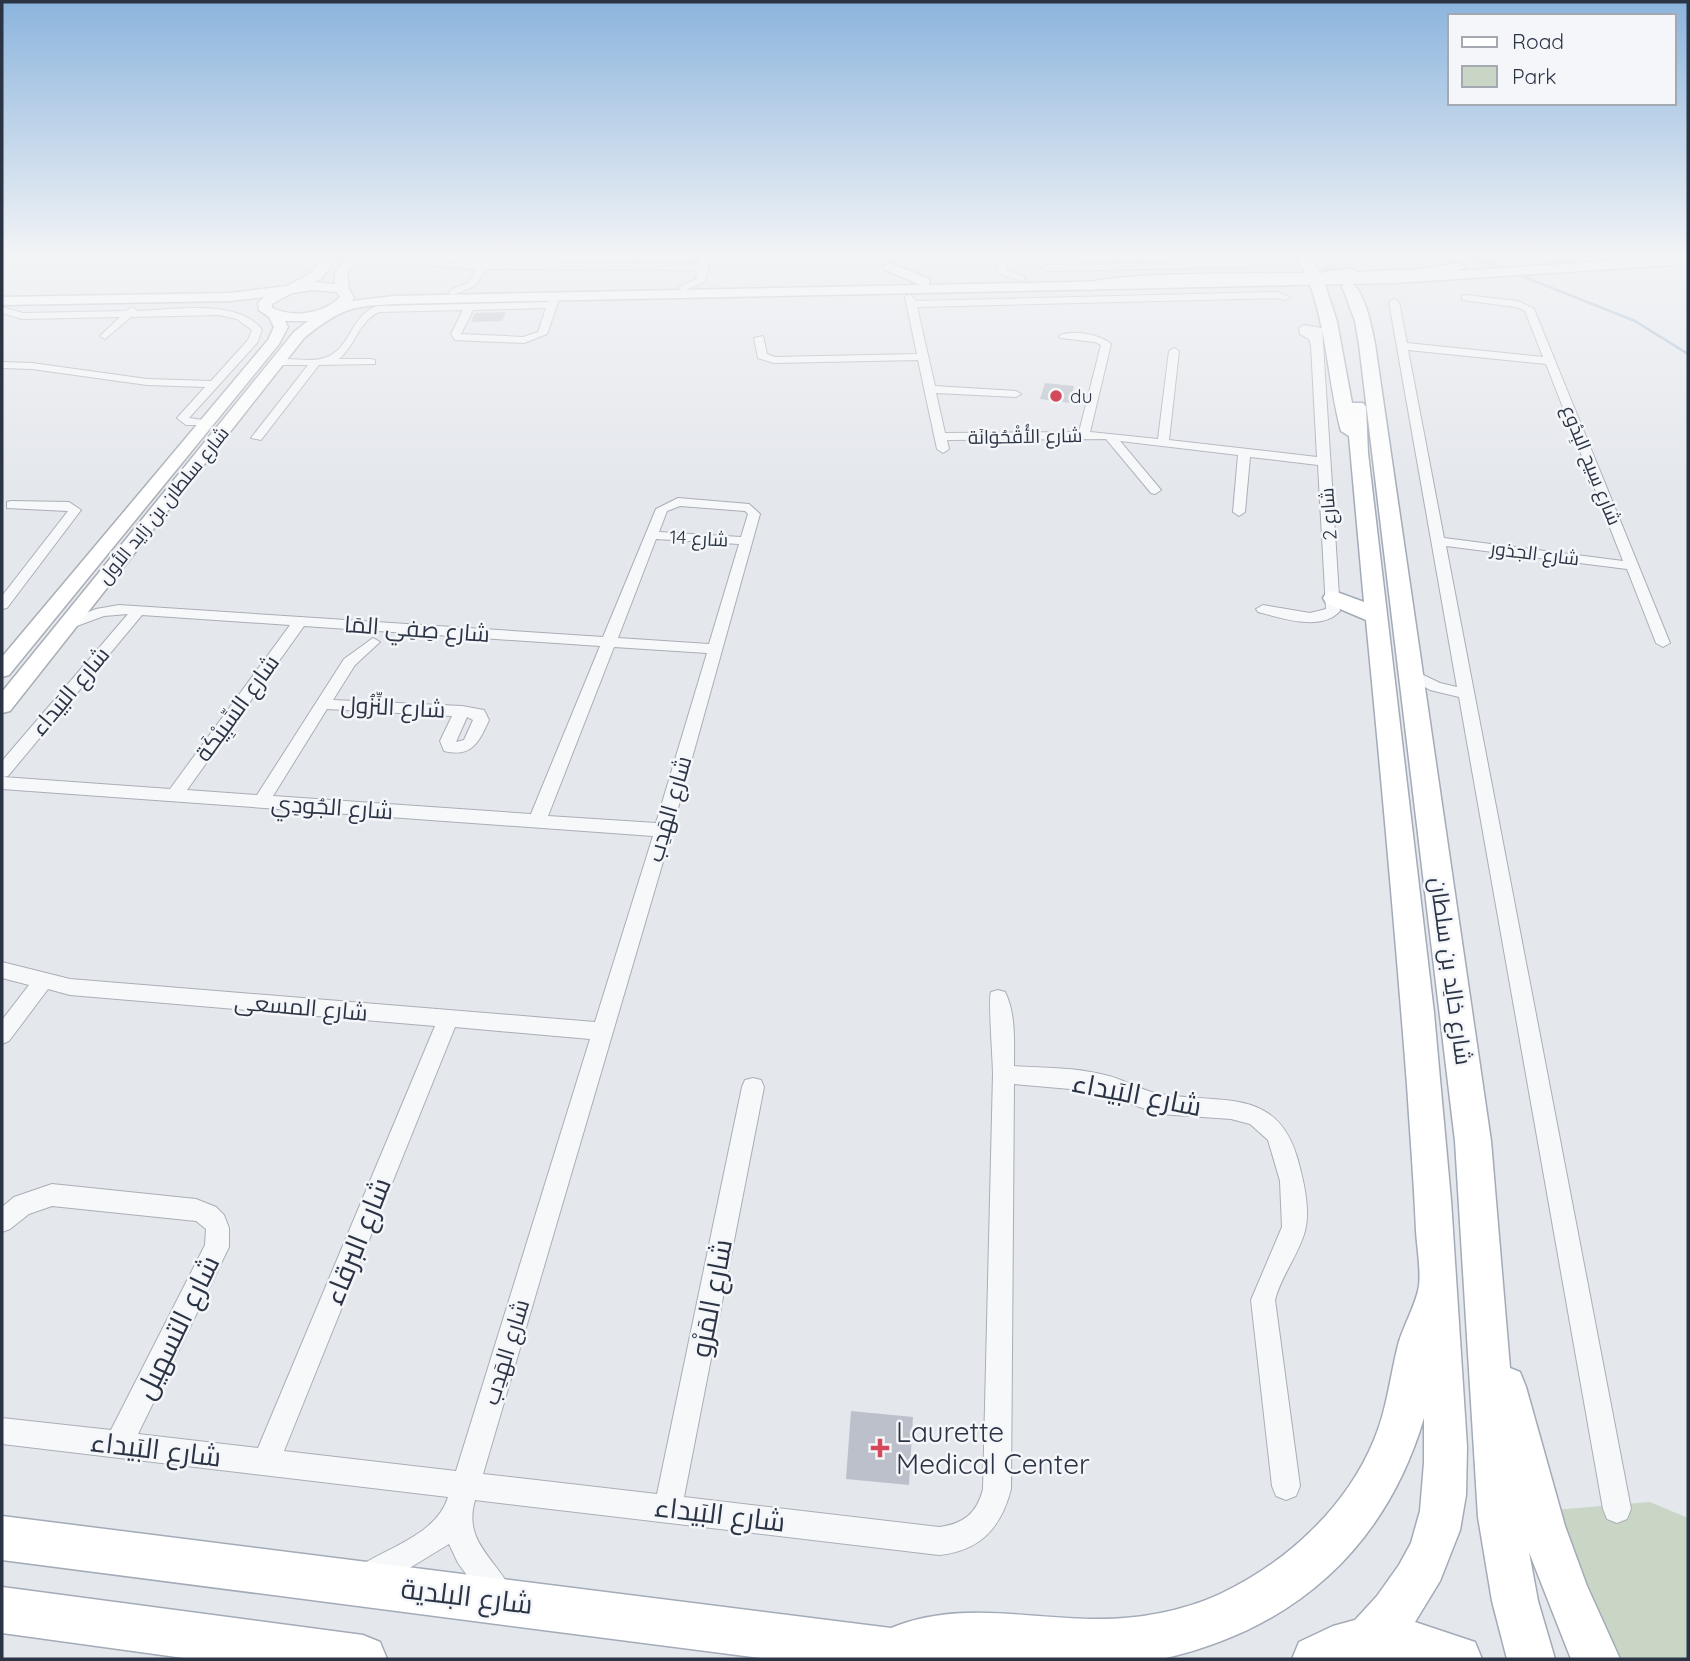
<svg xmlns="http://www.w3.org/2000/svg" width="1690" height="1661" viewBox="0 0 1690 1661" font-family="Quicksand,Cairo,sans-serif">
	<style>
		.green { fill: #c9d6c5 }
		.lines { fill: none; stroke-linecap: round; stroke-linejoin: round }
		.stream { stroke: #9fb4cc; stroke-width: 2.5 }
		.building { fill: #bbc0ca }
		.primary-tunnel { stroke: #bfc3cb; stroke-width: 16; stroke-dasharray: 16 8; stroke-linecap: butt }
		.street-casing { stroke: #a9aeb7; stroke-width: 2 }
		.secondary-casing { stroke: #a9aeb7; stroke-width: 3 }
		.primary-casing { stroke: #a3abb8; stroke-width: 3 }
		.street { fill: #f7f8fa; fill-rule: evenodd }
		.secondary { fill: #fff; fill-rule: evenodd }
		.primary { fill: #fff; fill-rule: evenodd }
		.poi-dot { fill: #d1495b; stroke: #f4f6f9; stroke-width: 2.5 }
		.labels { text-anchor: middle; stroke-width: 5; stroke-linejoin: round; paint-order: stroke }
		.far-poi-label { font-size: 19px; fill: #2b3445; stroke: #f4f6f9; text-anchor: start }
		.far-street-label { font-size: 19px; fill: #2b3445; stroke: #f4f6f9 }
		.street-label { font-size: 23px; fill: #2b3445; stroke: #f4f6f9 }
		.near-street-label { font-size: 28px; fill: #2b3445; stroke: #f4f6f9 }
		.near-poi-label { font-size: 28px; fill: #2b3445; stroke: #f4f6f9; text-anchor: start }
	</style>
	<rect width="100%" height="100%" fill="#e4e7ec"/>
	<!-- green -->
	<path class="green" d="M 1650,1502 L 1688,1518 L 1688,1659 L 1617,1659 L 1586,1595 L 1554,1510 Z"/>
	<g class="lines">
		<!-- stream -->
		<path class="stream" d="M 1474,257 L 1506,270
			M 1514,273 L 1635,321 L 1688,354"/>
	</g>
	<!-- building -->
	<path class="building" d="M 506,312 L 502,321 L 471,322 L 475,313 Z
		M 1045,383 L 1074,386 L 1070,403 L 1040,399 Z
		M 851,1411 L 913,1417 L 909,1485 L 846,1479 Z"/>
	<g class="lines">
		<!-- primary-tunnel -->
		<path class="primary-tunnel" d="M 1326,267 L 1338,286"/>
		<!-- street casing -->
		<g class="street-casing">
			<path id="street" d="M 431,257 L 440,257 L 440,262 C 457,265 474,264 488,257 L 491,260 L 489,263 L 698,264 L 698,257 L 707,257 L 709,267 L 704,282 L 683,291 L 678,288 L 696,279 L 697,270 L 486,269 L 475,286 L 453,295 L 450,294 L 450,290 L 469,282 L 477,269 L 432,266 Z
				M 993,257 L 1002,257 L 1008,271 L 1024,277 L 1024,281 L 1001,275 Z
				M 1254,262 L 1256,264 L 1251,267 L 1048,271 L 1043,268 L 1048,265 Z
				M 1277,292 L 1290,297 L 1285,300 L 1277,298 L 917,307 L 935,386 L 1016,391 L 1021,394 L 1016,397 L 936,393 L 945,433 L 1079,432 L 1101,345 L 1095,342 L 1060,338 L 1059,336 C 1071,329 1100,334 1111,344 L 1090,432 L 1158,439 L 1169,351 L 1174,348 L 1179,351 L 1169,440 L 1317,457 L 1311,345 L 1309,339 L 1300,334 L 1299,328 L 1304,325 L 1322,328 L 1340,611 C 1321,632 1282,618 1258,612 L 1256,609 L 1263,605 L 1310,613 L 1326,609 L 1318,465 L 1250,457 L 1245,512 L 1239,516 L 1233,512 L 1238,455 L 1120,441 L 1161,490 L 1155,494 L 1151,493 L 1106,439 L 947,440 L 949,449 L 943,453 L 937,449 L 918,360 L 774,363 L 758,358 L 754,338 L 763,336 L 767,354 L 775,357 L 917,354 L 905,297 L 910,294 L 916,301 Z
				M 552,295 L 560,297 L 547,334 L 524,343 L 455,340 L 451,334 L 463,310 L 379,312 C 359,321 355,346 339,359 L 371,359 L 375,360 L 375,364 L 319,365 L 261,440 L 251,438 L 308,365 L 278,365 L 274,364 L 274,360 C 290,357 309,363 324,358 C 351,350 350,315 377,306 L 548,302 ZM 546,308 L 538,332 L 523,337 L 461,334 L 473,310 Z
				M 1465,295 L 1518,301 L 1534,309 L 1670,643 L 1663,647 L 1656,643 L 1627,569 L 1446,546 L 1631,1509 L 1627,1519 L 1617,1523 L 1607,1519 L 1603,1509 L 1459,697 L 1430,690 L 1403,674 L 1411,669 L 1440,683 L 1457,687 L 1389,302 L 1394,299 L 1399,302 L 1407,343 L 1543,357 L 1525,311 L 1516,307 L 1462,300 L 1462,296 ZM 1408,350 L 1546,364 L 1623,561 L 1444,538 Z
				M 2,307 L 23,313 L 126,311 L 133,307 L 137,311 C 172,310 239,298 262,330 L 257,343 L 189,418 L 210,421 L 210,425 L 186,425 L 177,418 L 205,387 L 147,385 L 32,369 L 2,368 L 2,362 L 32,363 L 147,379 L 211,381 L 248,340 L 252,330 L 237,319 L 219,315 L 131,317 L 105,339 L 100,336 L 120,317 L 22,319 L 2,313 Z
				M 678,498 L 749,504 L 760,514 L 665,855 L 483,1474 L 657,1494 L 742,1087 L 745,1080 L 753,1078 L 761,1080 L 764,1087 L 684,1497 L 939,1527 C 964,1524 977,1513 983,1489 L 993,1074 C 993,1060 988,999 991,992 L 998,990 L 1005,992 C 1016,1013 1014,1043 1014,1066 C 1044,1068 1075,1067 1105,1075 C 1124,1079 1141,1091 1160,1094 C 1225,1105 1281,1085 1300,1168 C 1305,1187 1310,1212 1305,1231 C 1298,1256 1281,1276 1275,1300 L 1300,1486 L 1296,1496 L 1286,1500 L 1276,1496 L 1272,1486 L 1251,1300 L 1282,1227 L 1280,1181 L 1268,1140 L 1250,1124 L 1231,1119 L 1160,1114 L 1093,1091 L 1014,1084 L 1011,1489 C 1001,1528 980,1551 939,1555 L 475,1500 C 462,1545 500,1560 515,1598 L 511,1608 L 501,1612 L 491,1608 L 458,1563 L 449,1544 L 380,1586 L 370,1590 L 360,1586 L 356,1576 L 360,1566 C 389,1547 437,1534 448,1497 L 2,1444 L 2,1418 L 111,1430 L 205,1245 L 206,1229 L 196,1221 L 52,1206 L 29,1214 L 10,1229 L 2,1232 L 2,1207 L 14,1197 L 52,1184 L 196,1199 L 216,1207 L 224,1215 L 229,1228 L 229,1247 L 138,1434 L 258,1448 L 435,1026 L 70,995 L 48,989 L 9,1041 L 2,1044 L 2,1020 L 29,985 L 2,978 L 2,962 L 70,979 L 595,1022 L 653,836 L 2,789 L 2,761 L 128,614 L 104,616 L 66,630 L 59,626 L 61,623 L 96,609 L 119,605 L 603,637 L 656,509 ZM 680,506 L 745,511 L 748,514 L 741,537 L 659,532 L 667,511 ZM 656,539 L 739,544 L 709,644 L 618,638 ZM 142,615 L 290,625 L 170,789 L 3,777 L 8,776 ZM 304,626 L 600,646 L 531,814 L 273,796 L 327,709 L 452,716 L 440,741 L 444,751 C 472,758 479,742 489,720 L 484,710 L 462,706 L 333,700 L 355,665 L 380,642 L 373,638 L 344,659 L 257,795 L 187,790 ZM 614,647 L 707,653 L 656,823 L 548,816 ZM 467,717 L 473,720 L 464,740 L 456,742 ZM 455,1027 L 590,1039 L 456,1471 L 284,1451 Z
				M 11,501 L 69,502 L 81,510 L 7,608 L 2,609 L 2,596 L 68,511 L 7,508 L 7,502 Z"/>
		</g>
		<!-- secondary casing -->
		<g class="secondary-casing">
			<path id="secondary" d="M 325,257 L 338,257 L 321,279 L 314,282 L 335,284 L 335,273 L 346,257 L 359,257 L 347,273 L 349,289 L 354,298 L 352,301 L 394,296 L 921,285 L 885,270 L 883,267 L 889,263 L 930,279 L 929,285 L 1395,275 L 1669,257 L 1688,257 L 1688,264 L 1395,283 L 394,304 C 349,306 339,310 304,338 L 10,711 L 2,713 L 2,692 L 294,332 L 308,321 L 285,321 L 288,327 L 279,344 L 9,675 L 2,677 L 2,657 L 268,340 L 274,327 L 269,317 L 259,310 L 258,303 L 264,297 L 230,301 L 2,305 L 2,297 L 230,293 L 287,286 L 311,273 ZM 313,290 L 337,292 L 340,297 C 323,314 294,318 272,308 L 272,304 L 292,293 Z"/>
		</g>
		<!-- primary casing -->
		<g class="primary-casing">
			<path id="primary" d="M 1297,257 L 1311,257 L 1320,273 L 1350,268 L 1357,272 L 1421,269 L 1458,263 L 1465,267 C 1452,279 1344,284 1324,281 L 1337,322 L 1352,403 L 1363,403 L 1366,407 L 1368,453 L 1434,1013 L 1451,1200 L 1467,1447 L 1466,1495 L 1460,1530 L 1440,1581 L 1415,1622 L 1475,1642 L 1482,1659 L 1292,1659 L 1299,1642 L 1333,1626 L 1355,1620 L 1377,1596 L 1399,1565 L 1411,1543 L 1420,1511 L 1424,1463 L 1424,1418 C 1385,1548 1295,1629 1162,1659 L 767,1659 L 2,1560 L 2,1516 L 891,1628 C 957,1601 1024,1618 1091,1619 C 1134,1620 1181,1612 1220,1594 C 1286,1563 1346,1508 1374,1440 C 1387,1409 1390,1377 1398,1345 C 1403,1326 1416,1305 1419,1286 C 1421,1269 1417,1248 1416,1231 C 1414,1182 1410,1133 1407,1085 C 1395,929 1381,774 1366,620 L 1326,603 L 1323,598 L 1326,593 L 1334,591 L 1364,602 L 1349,436 L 1341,431 C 1328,382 1327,330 1309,282 L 1131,285 L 1089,290 L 1082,286 C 1097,271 1272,274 1305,273 Z
				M 1349,282 C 1364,286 1372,329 1375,344 L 1491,1141 L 1510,1368 L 1520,1372 L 1526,1387 L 1565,1526 L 1587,1586 L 1620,1659 L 1571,1659 L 1529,1552 L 1538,1601 L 1555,1659 L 1507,1659 L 1492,1601 L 1478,1517 L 1455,1141 L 1359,344 L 1355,321 L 1342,286 Z
				M 2,1587 L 363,1635 L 380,1642 L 387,1659 L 191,1659 L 2,1633 Z"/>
		</g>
		<!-- street -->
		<use href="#street" class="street"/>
		<!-- secondary -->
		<use href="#secondary" class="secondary"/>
		<!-- primary -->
		<use href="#primary" class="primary"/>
	</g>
	<!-- sky -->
	<linearGradient id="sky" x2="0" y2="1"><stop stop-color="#8bb4dd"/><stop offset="0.52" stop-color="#f3f4f6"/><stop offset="1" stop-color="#f3f4f6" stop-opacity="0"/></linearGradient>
	<rect width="1690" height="490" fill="url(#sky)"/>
	<!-- markers -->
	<g class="poi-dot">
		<circle cx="1056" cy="396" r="7"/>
		<path d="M876.5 1437.5h7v7h7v7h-7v7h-7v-7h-7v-7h7z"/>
	</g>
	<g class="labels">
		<!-- far-poi labels -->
		<g class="far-poi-label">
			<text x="1070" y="403">du</text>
		</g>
		<!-- far-street labels -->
		<g class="far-street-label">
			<text transform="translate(1025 436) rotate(-1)" y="7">شارع الأُقْحُوَانَة</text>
			<text transform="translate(1592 465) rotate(68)" y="7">شارع سِيح البِدُوع</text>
			<text transform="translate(163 505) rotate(-51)" y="7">شارع سلطان بن زايد الأول</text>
			<text transform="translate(1328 514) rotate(-94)" y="7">شارع 2</text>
			<text transform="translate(699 538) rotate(3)" y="7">شارع 14</text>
			<text transform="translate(1535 553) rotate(7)" y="7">شارع الجذور</text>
		</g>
		<!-- street labels -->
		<g class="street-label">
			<text transform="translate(417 629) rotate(4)" y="8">شارع صِفِي المَا</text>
			<text transform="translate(70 691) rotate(-50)" y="8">شارع البَيداء</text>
			<text transform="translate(393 707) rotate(3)" y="8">شارع النِّزُول</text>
			<text transform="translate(237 708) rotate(-54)" y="8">شارع السِّبِيْكَة</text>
			<text transform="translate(332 807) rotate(4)" y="8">شارع الجُودِي</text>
			<text transform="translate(669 809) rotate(-74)" y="8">شارع الهَدِب</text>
			<text transform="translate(1451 971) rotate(82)" y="8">شارع خالِد بن سلطان</text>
			<text transform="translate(301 1007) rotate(5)" y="8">شارع المسعى</text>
			<text transform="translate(506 1352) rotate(-73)" y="8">شارع الهَدِب</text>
		</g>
		<!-- near-street labels -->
		<g class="near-street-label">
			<text transform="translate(1137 1094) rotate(11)" y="10">شارع البَيداء</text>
			<text transform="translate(357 1241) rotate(-68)" y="10">شارع البرقاء</text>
			<text transform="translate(711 1298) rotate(-79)" y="10">شارع المَرْو</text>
			<text transform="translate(177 1327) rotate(-64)" y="10">شارع التسهيل</text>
			<text transform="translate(156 1449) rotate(7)" y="10">شارع البَيداء</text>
			<text transform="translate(720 1514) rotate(7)" y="10">شارع البَيداء</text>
			<text transform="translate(467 1596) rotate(7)" y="10">شارع البلدية</text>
		</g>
		<!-- near-poi labels -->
		<g class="near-poi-label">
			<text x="896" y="1442">Laurette<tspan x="896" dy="32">Medical Center</tspan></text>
		</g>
	</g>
	<!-- border -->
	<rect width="1690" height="1661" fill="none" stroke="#2b3445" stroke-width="7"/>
	<!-- legend -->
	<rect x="1448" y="14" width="228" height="91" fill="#f4f6f9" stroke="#a4a8b1" stroke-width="2"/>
	<rect x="1462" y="37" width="35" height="10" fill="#ffffff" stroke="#a4a8b1" stroke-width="2"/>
	<text x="1512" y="49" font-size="21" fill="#2b3445">Road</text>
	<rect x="1462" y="66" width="35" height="21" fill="#c9d6c5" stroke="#a4a8b1" stroke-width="2"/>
	<text x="1512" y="84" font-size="21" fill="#2b3445">Park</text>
</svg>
